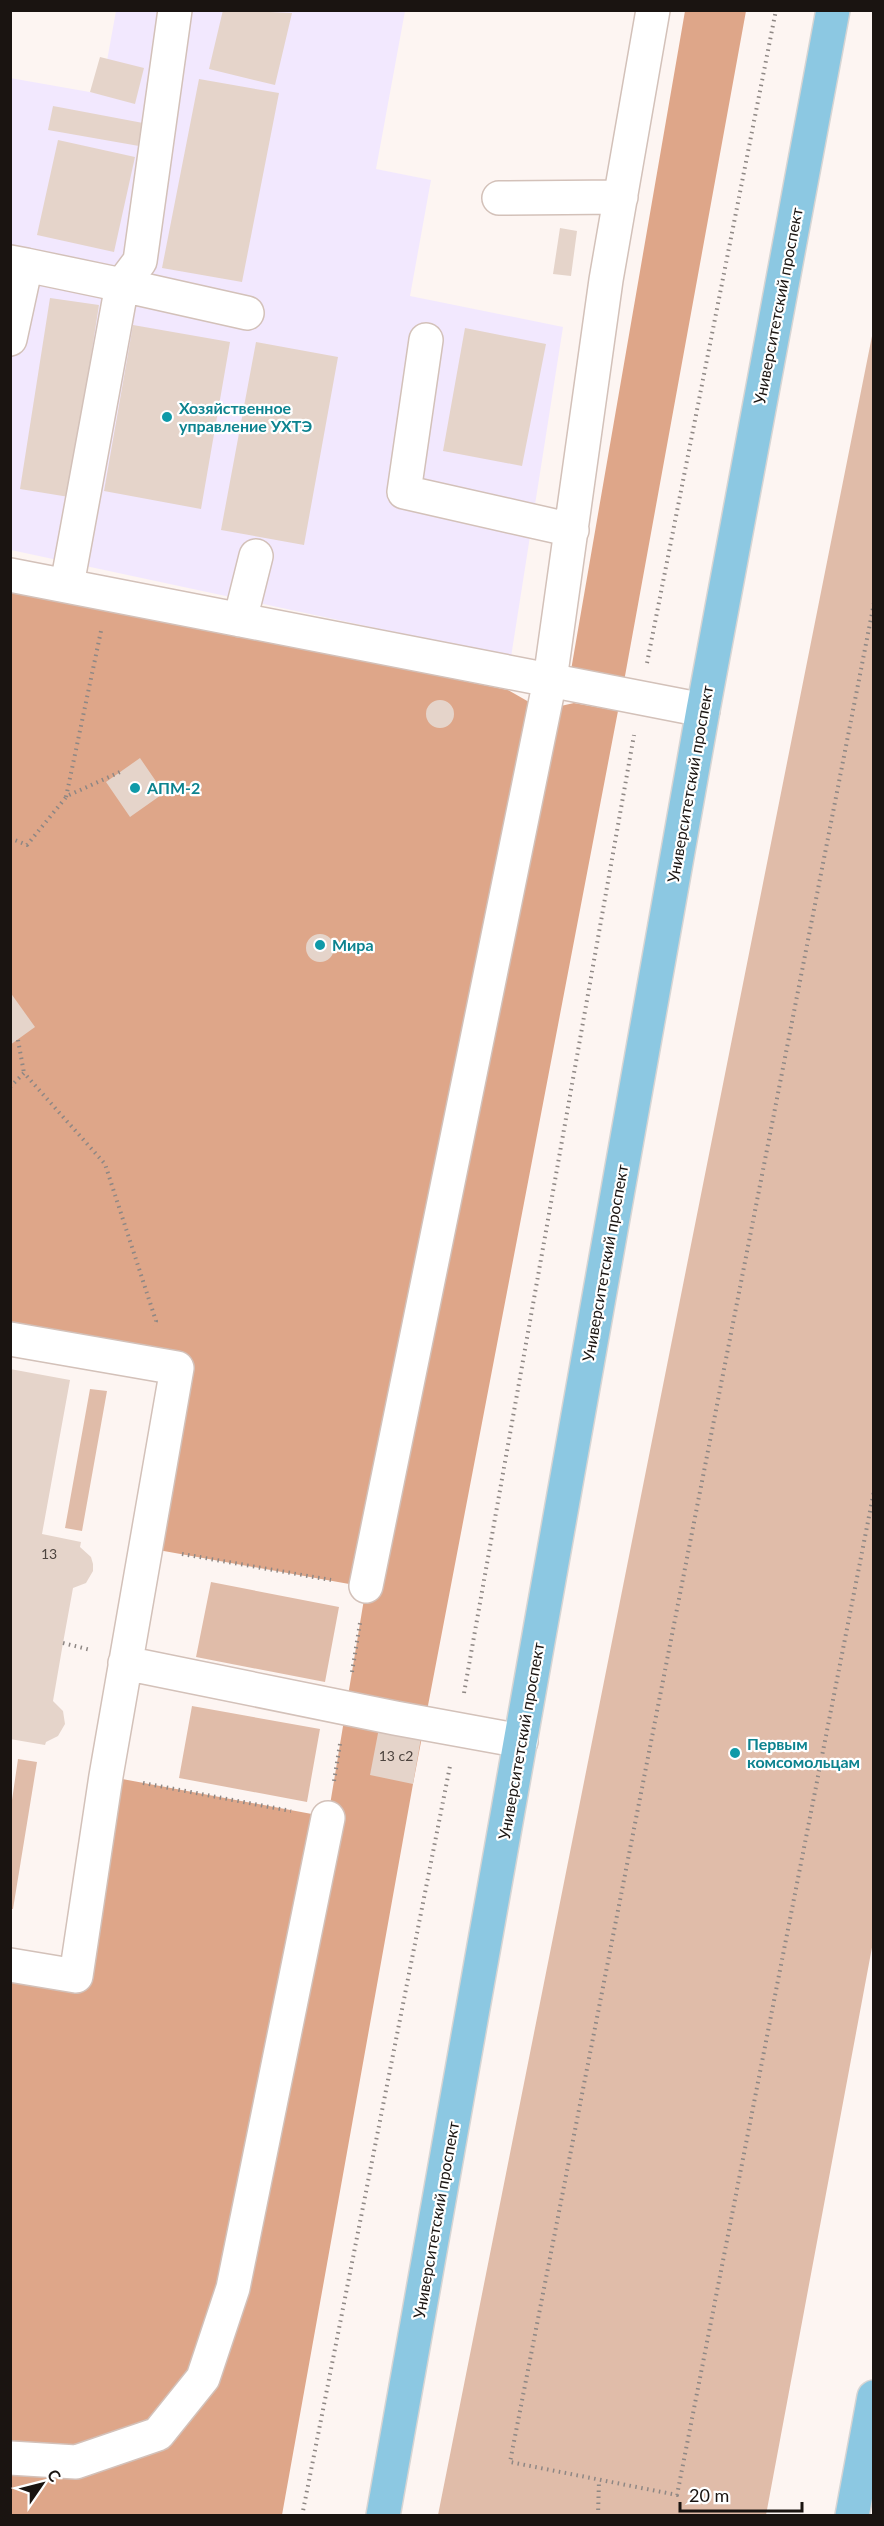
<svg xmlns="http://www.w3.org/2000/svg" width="884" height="2526" viewBox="0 0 884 2526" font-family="Lato,sans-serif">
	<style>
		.industrial { fill: #f2e8fe }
		.green { fill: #e0bca9 }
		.forest { fill: #dea689 }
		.building { fill: #e5d4ca }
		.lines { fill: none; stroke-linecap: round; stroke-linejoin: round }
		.minor-casing { stroke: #d3c1b9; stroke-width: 36 }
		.major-casing { stroke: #d6d5d4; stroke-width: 36 }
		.path { stroke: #8e8784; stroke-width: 4; stroke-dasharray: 1.5 4.5; stroke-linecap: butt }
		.minor { stroke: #fff; stroke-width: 33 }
		.major { stroke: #8cc8e2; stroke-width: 33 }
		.culture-dot { fill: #0f9aa8; stroke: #fff; stroke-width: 2 }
		.labels { text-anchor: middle; stroke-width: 4.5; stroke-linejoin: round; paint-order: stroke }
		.number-label { font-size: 14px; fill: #4d443f }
		.street-label { font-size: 16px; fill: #1a1411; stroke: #fff }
		.culture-label { font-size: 16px; font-weight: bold; fill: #0d838f; stroke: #fff; text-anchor: start }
	</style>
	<rect width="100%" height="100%" fill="#fdf5f2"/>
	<!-- industrial -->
	<path class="industrial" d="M 116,11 L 405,11 L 376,169 L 431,180 L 410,296 L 563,327 L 511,657 L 11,550 L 10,78 L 101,94 Z"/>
	<!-- green -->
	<path class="green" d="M 873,331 L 873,1942 L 766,2515 L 438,2515 Z
		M 90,1389 L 107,1391 L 82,1531 L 65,1528 Z
		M 211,1582 L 339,1607 L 325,1682 L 196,1657 Z
		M 192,1706 L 320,1729 L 307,1802 L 179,1778 Z
		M 18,1759 L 37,1762 L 13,1909 L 10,1909 L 11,1807 Z"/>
	<!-- forest -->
	<path class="forest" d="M 685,11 L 746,11 L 623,687 L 570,676 Z
		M 11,589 L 508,690 L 543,710 L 574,703 L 618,711 L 413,1784 L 282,2515 L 11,2515 L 10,1965 L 76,1976 L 106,1776 L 328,1817 L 366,1587 L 147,1548 L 177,1368 L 11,1339 Z"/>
	<!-- building -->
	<path class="building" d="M 223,10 L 292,13 L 275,85 L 209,69 Z
		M 100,57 L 144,68 L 135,104 L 90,92 Z
		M 199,79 L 279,93 L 242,282 L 162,268 Z
		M 53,106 L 143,123 L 139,146 L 48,130 Z
		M 58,140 L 135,157 L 114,252 L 37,235 Z
		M 560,228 L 577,231 L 571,276 L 553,274 Z
		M 50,298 L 99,305 L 69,497 L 20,489 Z
		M 133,325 L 230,342 L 201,509 L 104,491 Z
		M 465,328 L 546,344 L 522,466 L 443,451 Z
		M 256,342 L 338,357 L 304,545 L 221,530 Z
		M426 714a14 14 0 1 1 28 0a14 14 0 1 1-28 0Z
		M 140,758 L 164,793 L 130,817 L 106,782 Z
		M306 948a14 14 0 1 1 28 0a14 14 0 1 1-28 0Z
		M 10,992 L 35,1027 L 10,1045 Z
		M 10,1369 L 70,1380 L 42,1534 L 81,1542 L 80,1547 L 91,1557 L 93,1564 L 93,1571 L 86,1583 L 73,1588 L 63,1643 L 53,1701 L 63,1711 L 65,1724 L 58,1736 L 46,1742 L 45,1745 L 10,1739 Z
		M 379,1728 L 421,1738 L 413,1784 L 370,1775 Z"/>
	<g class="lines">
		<!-- minor casing -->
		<g class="minor-casing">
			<path id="minor" d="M 499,198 L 621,197
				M 10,262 L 26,265 L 10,339
				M 26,265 L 122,285 L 140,261 L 175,10
				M 426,340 L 404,492 L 572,530
				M 10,575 L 703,710
				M 67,585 L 122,285 L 247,313
				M 240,620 L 256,556
				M 10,1339 L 177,1368 L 106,1776 L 76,1976 L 10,1965
				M 366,1586 L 550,680 L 606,280 L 653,10
				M 125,1663 L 395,1718 L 521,1741
				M 10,2458 L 76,2462 L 158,2434 L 203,2378 L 233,2288 L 328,1818"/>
		</g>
		<!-- major casing -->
		<g class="major-casing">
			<path id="major" d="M 383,2516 L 703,710 L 833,10
				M 852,2516 L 874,2397"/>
		</g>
		<!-- path -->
		<path class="path" d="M 874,603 L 510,2462 L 677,2495 L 874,1491
			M 647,663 L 776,10
			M 66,797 L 101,631
			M 10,838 L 27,845 L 67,796 L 120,772
			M 18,1040 L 24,1073
			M 10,1087 L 24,1073 L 105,1164 L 156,1321 L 154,1326
			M 182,1554 L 331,1580
			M 63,1643 L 91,1650
			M 352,1672 L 360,1623
			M 464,1693 L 634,735
			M 334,1781 L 340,1744
			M 143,1783 L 291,1811
			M 302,2516 L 450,1766
			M 598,2516 L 599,2480"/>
		<!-- minor -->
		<use href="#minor" class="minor"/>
		<!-- major -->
		<use href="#major" class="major"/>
	</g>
	<!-- markers -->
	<g class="culture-dot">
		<circle cx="167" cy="417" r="6"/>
		<circle cx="135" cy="788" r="6"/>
		<circle cx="320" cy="945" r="6"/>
		<circle cx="735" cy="1753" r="6"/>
	</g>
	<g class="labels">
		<!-- number labels -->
		<g class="number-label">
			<text x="49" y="1559">13</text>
			<text x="396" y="1761">13 с2</text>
		</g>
		<!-- street labels -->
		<g class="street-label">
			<text transform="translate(778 306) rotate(-79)" y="6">Университетский проспект</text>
			<text transform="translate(690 784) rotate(-80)" y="6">Университетский проспект</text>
			<text transform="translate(605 1263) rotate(-80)" y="6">Университетский проспект</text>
			<text transform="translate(521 1741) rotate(-80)" y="6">Университетский проспект</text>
			<text transform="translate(436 2220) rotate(-80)" y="6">Университетский проспект</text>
		</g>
		<!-- culture labels -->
		<g class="culture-label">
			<text x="179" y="414">Хозяйственное<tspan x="179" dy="18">управление УХТЭ</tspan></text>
			<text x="147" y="794">АПМ-2</text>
			<text x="332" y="951">Мира</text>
			<text x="747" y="1750">Первым<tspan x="747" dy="18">комсомольцам</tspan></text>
		</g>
	</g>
	<!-- border -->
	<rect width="884" height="2526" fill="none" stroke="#1a1411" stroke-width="24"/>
	<!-- north arrow -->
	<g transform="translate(42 2484) rotate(55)" stroke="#ffffff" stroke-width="4.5" paint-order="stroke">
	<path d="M0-4.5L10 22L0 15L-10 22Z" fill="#1a1411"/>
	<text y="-9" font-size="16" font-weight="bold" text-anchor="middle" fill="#1a1411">С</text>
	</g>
	<!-- scale -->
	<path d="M680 2502v9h122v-9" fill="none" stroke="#1a1411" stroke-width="3"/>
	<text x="689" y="2502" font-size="18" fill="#1a1411" stroke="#ffffff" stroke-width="4.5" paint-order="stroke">20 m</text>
</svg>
